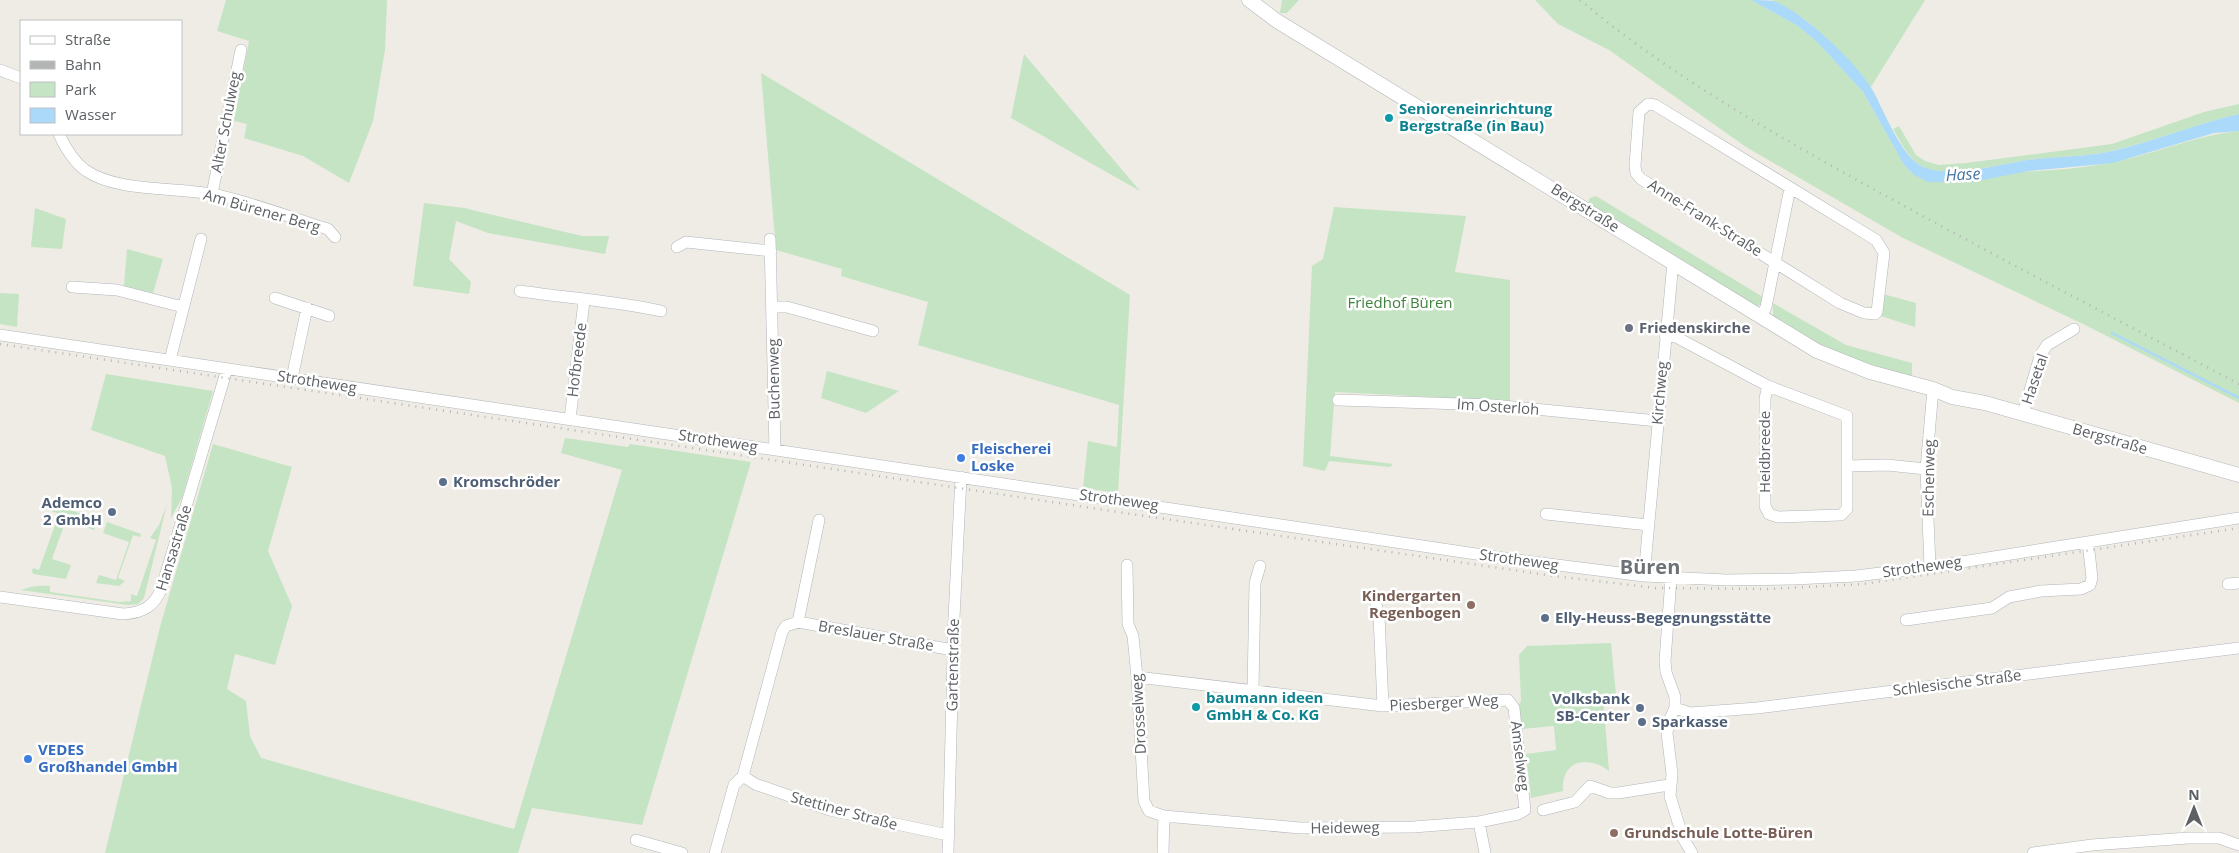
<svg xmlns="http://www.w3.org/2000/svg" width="2239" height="853" viewBox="0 0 2239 853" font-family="'Open Sans',sans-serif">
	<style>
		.green { fill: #c5e4c3 }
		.water { fill: #aad9f9 }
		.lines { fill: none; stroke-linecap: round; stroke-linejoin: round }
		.stream { stroke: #aad9f9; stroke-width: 2.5 }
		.minor-casing { stroke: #b2b5b9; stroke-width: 12 }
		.tertiary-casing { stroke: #b2b5b9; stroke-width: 15 }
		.minor { stroke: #fff; stroke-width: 11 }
		.tertiary { stroke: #fff; stroke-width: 14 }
		.rail { stroke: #b3b4b4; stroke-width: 2.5; stroke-dasharray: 1 6; stroke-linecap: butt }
		.culture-dot { fill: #0f9aa8; stroke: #fff; stroke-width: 2 }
		.worship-dot { fill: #6b7280; stroke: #fff; stroke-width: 2 }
		.shop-dot { fill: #3f7fe0; stroke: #fff; stroke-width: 2 }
		.service-dot { fill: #5c6f8a; stroke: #fff; stroke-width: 2 }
		.education-dot { fill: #8d6e63; stroke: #fff; stroke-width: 2 }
		.labels { text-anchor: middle; stroke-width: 5; stroke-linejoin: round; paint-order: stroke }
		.culture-label { font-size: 15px; font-weight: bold; fill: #0d838f; stroke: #fff; text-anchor: start }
		.street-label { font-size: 15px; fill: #5d6164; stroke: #fff }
		.park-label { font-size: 15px; fill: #3c843d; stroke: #fff }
		.worship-label { font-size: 15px; font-weight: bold; fill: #5b616d; stroke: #fff; text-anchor: start }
		.shop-label { font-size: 15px; font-weight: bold; fill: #366cbe; stroke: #fff; text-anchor: start }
		.service-label { font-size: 15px; font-weight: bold; fill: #4e5e75; stroke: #fff; text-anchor: start }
		.education-label { font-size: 15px; font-weight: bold; fill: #785e54; stroke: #fff; text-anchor: end }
		.water-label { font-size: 16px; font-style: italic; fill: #4575a2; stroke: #fff }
		.district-label { font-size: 20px; font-weight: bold; fill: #6e7276; stroke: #fff }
	</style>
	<rect width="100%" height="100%" fill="#eeece5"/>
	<!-- green -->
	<path class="green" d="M 226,0 L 387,0 L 385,50 L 373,121 L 349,183 L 303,156 L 244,138 L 247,124 L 234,121 L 249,41 L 217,31 Z
		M 1282,0 L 1299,0 L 1287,13 L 1280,13 Z
		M 1535,0 L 1751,0 L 1798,26 L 1818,43 L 1863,92 L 1904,165 L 1914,175 C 1980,172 2049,175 2113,162 C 2156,154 2196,135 2239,131 L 2239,403 L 2083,324 L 1903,238 L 1746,147 L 1609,50 L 1558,24 Z
		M 1772,0 L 1925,0 L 1871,87 C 1841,53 1813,19 1772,0 Z
		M 1024,54 L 1140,191 L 1011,118 Z
		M 761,73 L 1130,295 L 1118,493 L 1083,488 L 1088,441 L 1117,447 L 1119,405 L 918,345 L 928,302 L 841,276 L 842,269 L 776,250 Z
		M 2239,104 L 2239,114 C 2196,124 2155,141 2111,151 C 2082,158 2051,156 2021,161 C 1995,166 1948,178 1923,167 C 1909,160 1901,142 1893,129 L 1899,126 L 1916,155 L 1925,161 L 1939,165 L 1966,163 L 2112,144 L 2204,112 Z
		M 1596,196 L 1763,297 L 1761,304 L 1757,306 L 1587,205 L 1590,198 Z
		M 424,203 L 464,208 L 582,236 L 609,236 L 605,254 L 488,233 L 456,221 L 449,259 L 471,282 L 469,294 L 413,286 Z
		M 1334,207 L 1466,216 L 1455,272 L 1510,280 L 1510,401 L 1335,392 L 1330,456 L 1393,464 L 1390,467 L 1329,461 L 1325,471 L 1303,466 L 1312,266 L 1323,259 Z
		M 35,208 L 66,219 L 62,249 L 31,247 Z
		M 127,249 L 163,259 L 153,293 L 124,286 Z
		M 0,293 L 19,294 L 17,327 L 0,324 Z
		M 1883,294 L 1916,303 L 1915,327 L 1881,316 Z
		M 1773,303 L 1846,345 L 1912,363 L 1912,379 L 1871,368 L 1818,347 L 1773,319 Z
		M 827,371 L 899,391 L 866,413 L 821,398 Z
		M 106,374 L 213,391 L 182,498 L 171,518 L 172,488 L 165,456 L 91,430 Z
		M 565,438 L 628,447 L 630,444 L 751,462 L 642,825 L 532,808 L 518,853 L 105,853 L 160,627 L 213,444 L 292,467 L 268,551 L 292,606 L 275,665 L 235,654 L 227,689 L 246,701 L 250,736 L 261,758 L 514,829 L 622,470 L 561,453 Z
		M 167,504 L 144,598 L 138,604 L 128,605 L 21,590 C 31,586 39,585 50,586 L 50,592 L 119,602 L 131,601 L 131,594 L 137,596 L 156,540 L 150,538 L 159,525 Z
		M 55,505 L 97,519 L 94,530 L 66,520 L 52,559 L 71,565 L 66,579 L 33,574 L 32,571 L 33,568 L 39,570 L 59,514 L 52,511 Z
		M 107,522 L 141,534 L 140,537 L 133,535 L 118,578 L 125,581 L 119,586 L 96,583 L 99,575 L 116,580 L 129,542 L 103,533 Z
		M 1611,643 L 1616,695 L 1603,697 L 1609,771 C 1587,754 1561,761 1563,791 L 1531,798 L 1526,754 L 1556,750 L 1554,726 L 1522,729 L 1518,706 L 1521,701 L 1519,655 L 1527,646 Z"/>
	<!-- water -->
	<path class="water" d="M 1751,0 C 1758,0 1767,0 1774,1 C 1803,12 1856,62 1872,89 C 1884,110 1901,157 1923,167 C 1949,178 1995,166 2021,161 C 2051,156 2082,158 2112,151 C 2155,141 2196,124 2239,114 L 2239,131 L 2214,133 L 2113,163 L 2029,171 L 1972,182 L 1928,182 L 1914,175 L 1904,165 L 1863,92 L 1818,43 L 1798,26 Z"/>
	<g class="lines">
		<!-- stream -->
		<path class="stream" d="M 2112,333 L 2239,398"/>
		<!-- minor casing -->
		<g class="minor-casing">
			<path id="minor" d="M 0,70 L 21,78
				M 1648,104 L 1655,105 L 1876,240 L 1884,253 L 1877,312 L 1875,314 L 1864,313 L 1840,303 L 1641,179 L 1636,173 L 1635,166 L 1639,112 Z
				M 59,134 C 65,147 73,161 85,170 C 116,192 174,187 211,194 C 249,201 291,218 328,229 L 335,237
				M 212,194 L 241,50
				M 770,239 L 775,450
				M 677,247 L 686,242 L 771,251
				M 72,287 L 117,290 L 183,307
				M 520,291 C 567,298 615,301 661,311
				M 275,298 L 329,316
				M 772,307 L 787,307 L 873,331
				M 1761,317 L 1766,307 L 1790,188
				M 0,335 L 1503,558 L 1644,576 L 1726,580 L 1794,579 L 1856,576 L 1930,567 L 2239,518
				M 1665,335 L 1676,337 L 1768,386 L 1847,416 L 1847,509 L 1841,515 L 1778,517 L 1769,514 L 1765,506 L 1765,398 L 1768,386
				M 170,360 L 201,239
				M 292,378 L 307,308
				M 1338,400 L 1493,405 L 1658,421
				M 2023,414 L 2040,356 L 2047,345 L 2074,329
				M 570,419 L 584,301
				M 1847,466 L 1887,465 L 1926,469
				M 1546,514 L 1648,525
				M 1127,565 L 1128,624 L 1133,636 L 1137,677 L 1144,801 L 1149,811 L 1164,816 L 1300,828 L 1413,827 L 1479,822 L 1518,814 L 1525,810 L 1514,708 L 1508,700 L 1383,706 L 1137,677
				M 1930,567 L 1926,469 L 1933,389
				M 1644,576 L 1673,262
				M 1671,578 L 1665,661 L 1666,672 L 1675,697 L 1675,708 L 1669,721 L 1667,733 L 1672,774 L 1670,796 L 1683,838 L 1692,853
				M 2228,584 L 2239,583
				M 0,597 L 123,614 C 143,613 155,606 162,587 L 227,369
				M 1375,600 L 1379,616 L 1383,706
				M 1906,620 L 1992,608 L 2009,597 L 2041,591 L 2081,589 L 2090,585 L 2092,578 L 2088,542
				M 798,622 L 819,520
				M 1253,690 L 1255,583 L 1260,566
				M 1675,708 L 1690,713 L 1757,708 L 2239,648
				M 743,776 L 755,784 L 830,810 L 948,835
				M 1543,810 L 1575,802 L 1590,786 L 1610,793 L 1618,793 L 1669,785
				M 1479,822 L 1485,853
				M 636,840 L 682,853
				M 715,853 L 734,785 L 743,776 L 782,632 L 786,626 L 798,622 L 953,650
				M 948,853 L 954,618 L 961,477
				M 1163,853 L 1164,816
				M 2033,853 L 2092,845 L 2188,838 L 2219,838 L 2239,845"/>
		</g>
		<!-- tertiary casing -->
		<g class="tertiary-casing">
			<path id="tertiary" d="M 1249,0 L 1277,21 L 1817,351 L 1870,372 L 1933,389 L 1952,397 L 1985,403 L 2239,475"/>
		</g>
		<!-- minor -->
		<use href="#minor" class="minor"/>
		<!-- tertiary -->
		<use href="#tertiary" class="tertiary"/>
		<!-- rail -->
		<path class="rail" d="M 1580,0 C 1667,73 1767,130 1866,185 C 1989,253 2114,318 2239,384
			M 0,344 L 1145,516 L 1554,576 L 1656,588 L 1768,589 L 1863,584 L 2239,528"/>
	</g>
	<!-- markers -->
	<g class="culture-dot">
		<circle cx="1389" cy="118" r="5"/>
		<circle cx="1196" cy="707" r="5"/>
	</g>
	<circle class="worship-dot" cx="1629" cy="328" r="5"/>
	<g class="shop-dot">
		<circle cx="961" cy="458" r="5"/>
		<circle cx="28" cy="759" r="5"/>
	</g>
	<g class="service-dot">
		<circle cx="443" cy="482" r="5"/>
		<circle cx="112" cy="512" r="5"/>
		<circle cx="1545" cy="618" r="5"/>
		<circle cx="1640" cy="708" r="5"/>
		<circle cx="1642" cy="722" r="5"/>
	</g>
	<g class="education-dot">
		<circle cx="1471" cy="605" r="5"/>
		<circle cx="1614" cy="833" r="5"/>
	</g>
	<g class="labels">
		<!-- culture labels -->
		<g class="culture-label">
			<text x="1399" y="114">Senioreneinrichtung<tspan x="1399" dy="17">Bergstraße (in Bau)</tspan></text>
			<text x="1206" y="703">baumann ideen<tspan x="1206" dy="17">GmbH &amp; Co. KG</tspan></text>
		</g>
		<!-- street labels -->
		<g class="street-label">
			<text transform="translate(226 122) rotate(-79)" y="5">Alter Schulweg</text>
			<text transform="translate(1585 208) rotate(32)" y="5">Bergstraße</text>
			<text transform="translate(262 211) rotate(16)" y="5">Am Bürener Berg</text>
			<text transform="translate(1705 218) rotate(32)" y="5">Anne-Frank-Straße</text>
			<text transform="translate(577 360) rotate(-83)" y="5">Hofbreede</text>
			<text transform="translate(774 379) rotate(-91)" y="5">Buchenweg</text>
			<text transform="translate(2035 379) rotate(-71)" y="5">Hasetal</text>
			<text transform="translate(317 382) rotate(9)" y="5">Strotheweg</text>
			<text transform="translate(1660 393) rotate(-85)" y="5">Kirchweg</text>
			<text transform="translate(1498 407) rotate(4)" y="5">Im Osterloh</text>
			<text transform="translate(2110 439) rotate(16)" y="5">Bergstraße</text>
			<text transform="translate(718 441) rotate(9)" y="5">Strotheweg</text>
			<text transform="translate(1765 452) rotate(-90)" y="5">Heidbreede</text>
			<text transform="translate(1929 478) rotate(-89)" y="5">Eschenweg</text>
			<text transform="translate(1119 500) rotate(8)" y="5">Strotheweg</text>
			<text transform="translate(174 548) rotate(-73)" y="5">Hansastraße</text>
			<text transform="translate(1519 560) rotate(8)" y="5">Strotheweg</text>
			<text transform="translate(1922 567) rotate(-8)" y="5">Strotheweg</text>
			<text transform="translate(876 636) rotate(10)" y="5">Breslauer Straße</text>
			<text transform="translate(953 665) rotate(-89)" y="5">Gartenstraße</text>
			<text transform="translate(1957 683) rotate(-7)" y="5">Schlesische Straße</text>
			<text transform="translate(1444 703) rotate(-3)" y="5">Piesberger Weg</text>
			<text transform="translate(1139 714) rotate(-93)" y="5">Drosselweg</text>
			<text transform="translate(1520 756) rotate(83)" y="5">Amselweg</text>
			<text transform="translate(844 811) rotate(15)" y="5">Stettiner Straße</text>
			<text transform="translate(1345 828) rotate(-1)" y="5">Heideweg</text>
		</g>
		<!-- park labels -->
		<g class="park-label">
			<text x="1400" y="308">Friedhof Büren</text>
		</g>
		<!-- worship labels -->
		<g class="worship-label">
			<text x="1639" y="333">Friedenskirche</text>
		</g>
		<!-- shop labels -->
		<g class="shop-label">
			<text x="971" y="454">Fleischerei<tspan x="971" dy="17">Loske</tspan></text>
			<text x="38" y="755">VEDES<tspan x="38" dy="17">Großhandel GmbH</tspan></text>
		</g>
		<!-- service labels -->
		<g class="service-label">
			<text x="453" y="487">Kromschröder</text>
			<text x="102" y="508" text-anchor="end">Ademco<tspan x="102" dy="17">2 GmbH</tspan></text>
			<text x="1555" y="623">Elly-Heuss-Begegnungsstätte</text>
			<text x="1630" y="704" text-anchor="end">Volksbank<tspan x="1630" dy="17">SB-Center</tspan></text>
			<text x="1652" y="727">Sparkasse</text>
		</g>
		<!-- education labels -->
		<g class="education-label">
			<text x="1461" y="601">Kindergarten<tspan x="1461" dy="17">Regenbogen</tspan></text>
			<text x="1624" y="838" text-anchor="start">Grundschule Lotte-Büren</text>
		</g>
		<!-- water labels -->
		<g class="water-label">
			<text transform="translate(1963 174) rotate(-3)" y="6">Hase</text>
		</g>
		<!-- district labels -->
		<g class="district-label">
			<text x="1650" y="574">Büren</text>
		</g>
	</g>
	<!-- legend -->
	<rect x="20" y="20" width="162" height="115" fill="#ffffff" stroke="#bec0c1"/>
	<rect x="30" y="36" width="25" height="8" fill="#ffffff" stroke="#bec0c1"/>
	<text x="65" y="45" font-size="15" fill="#5d6164">Straße</text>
	<rect x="30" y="61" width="25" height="8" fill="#b3b4b4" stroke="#bec0c1"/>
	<text x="65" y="70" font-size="15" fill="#5d6164">Bahn</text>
	<rect x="30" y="82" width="25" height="15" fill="#c5e4c3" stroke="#bec0c1"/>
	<text x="65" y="95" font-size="15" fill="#5d6164">Park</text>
	<rect x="30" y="108" width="25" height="15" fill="#aad9f9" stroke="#bec0c1"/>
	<text x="65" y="120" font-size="15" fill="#5d6164">Wasser</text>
	<!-- north arrow -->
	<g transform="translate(2194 808)" stroke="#ffffff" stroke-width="4" paint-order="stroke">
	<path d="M0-4L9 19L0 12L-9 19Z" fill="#5d6164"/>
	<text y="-8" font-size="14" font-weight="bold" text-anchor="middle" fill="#5d6164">N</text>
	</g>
</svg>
